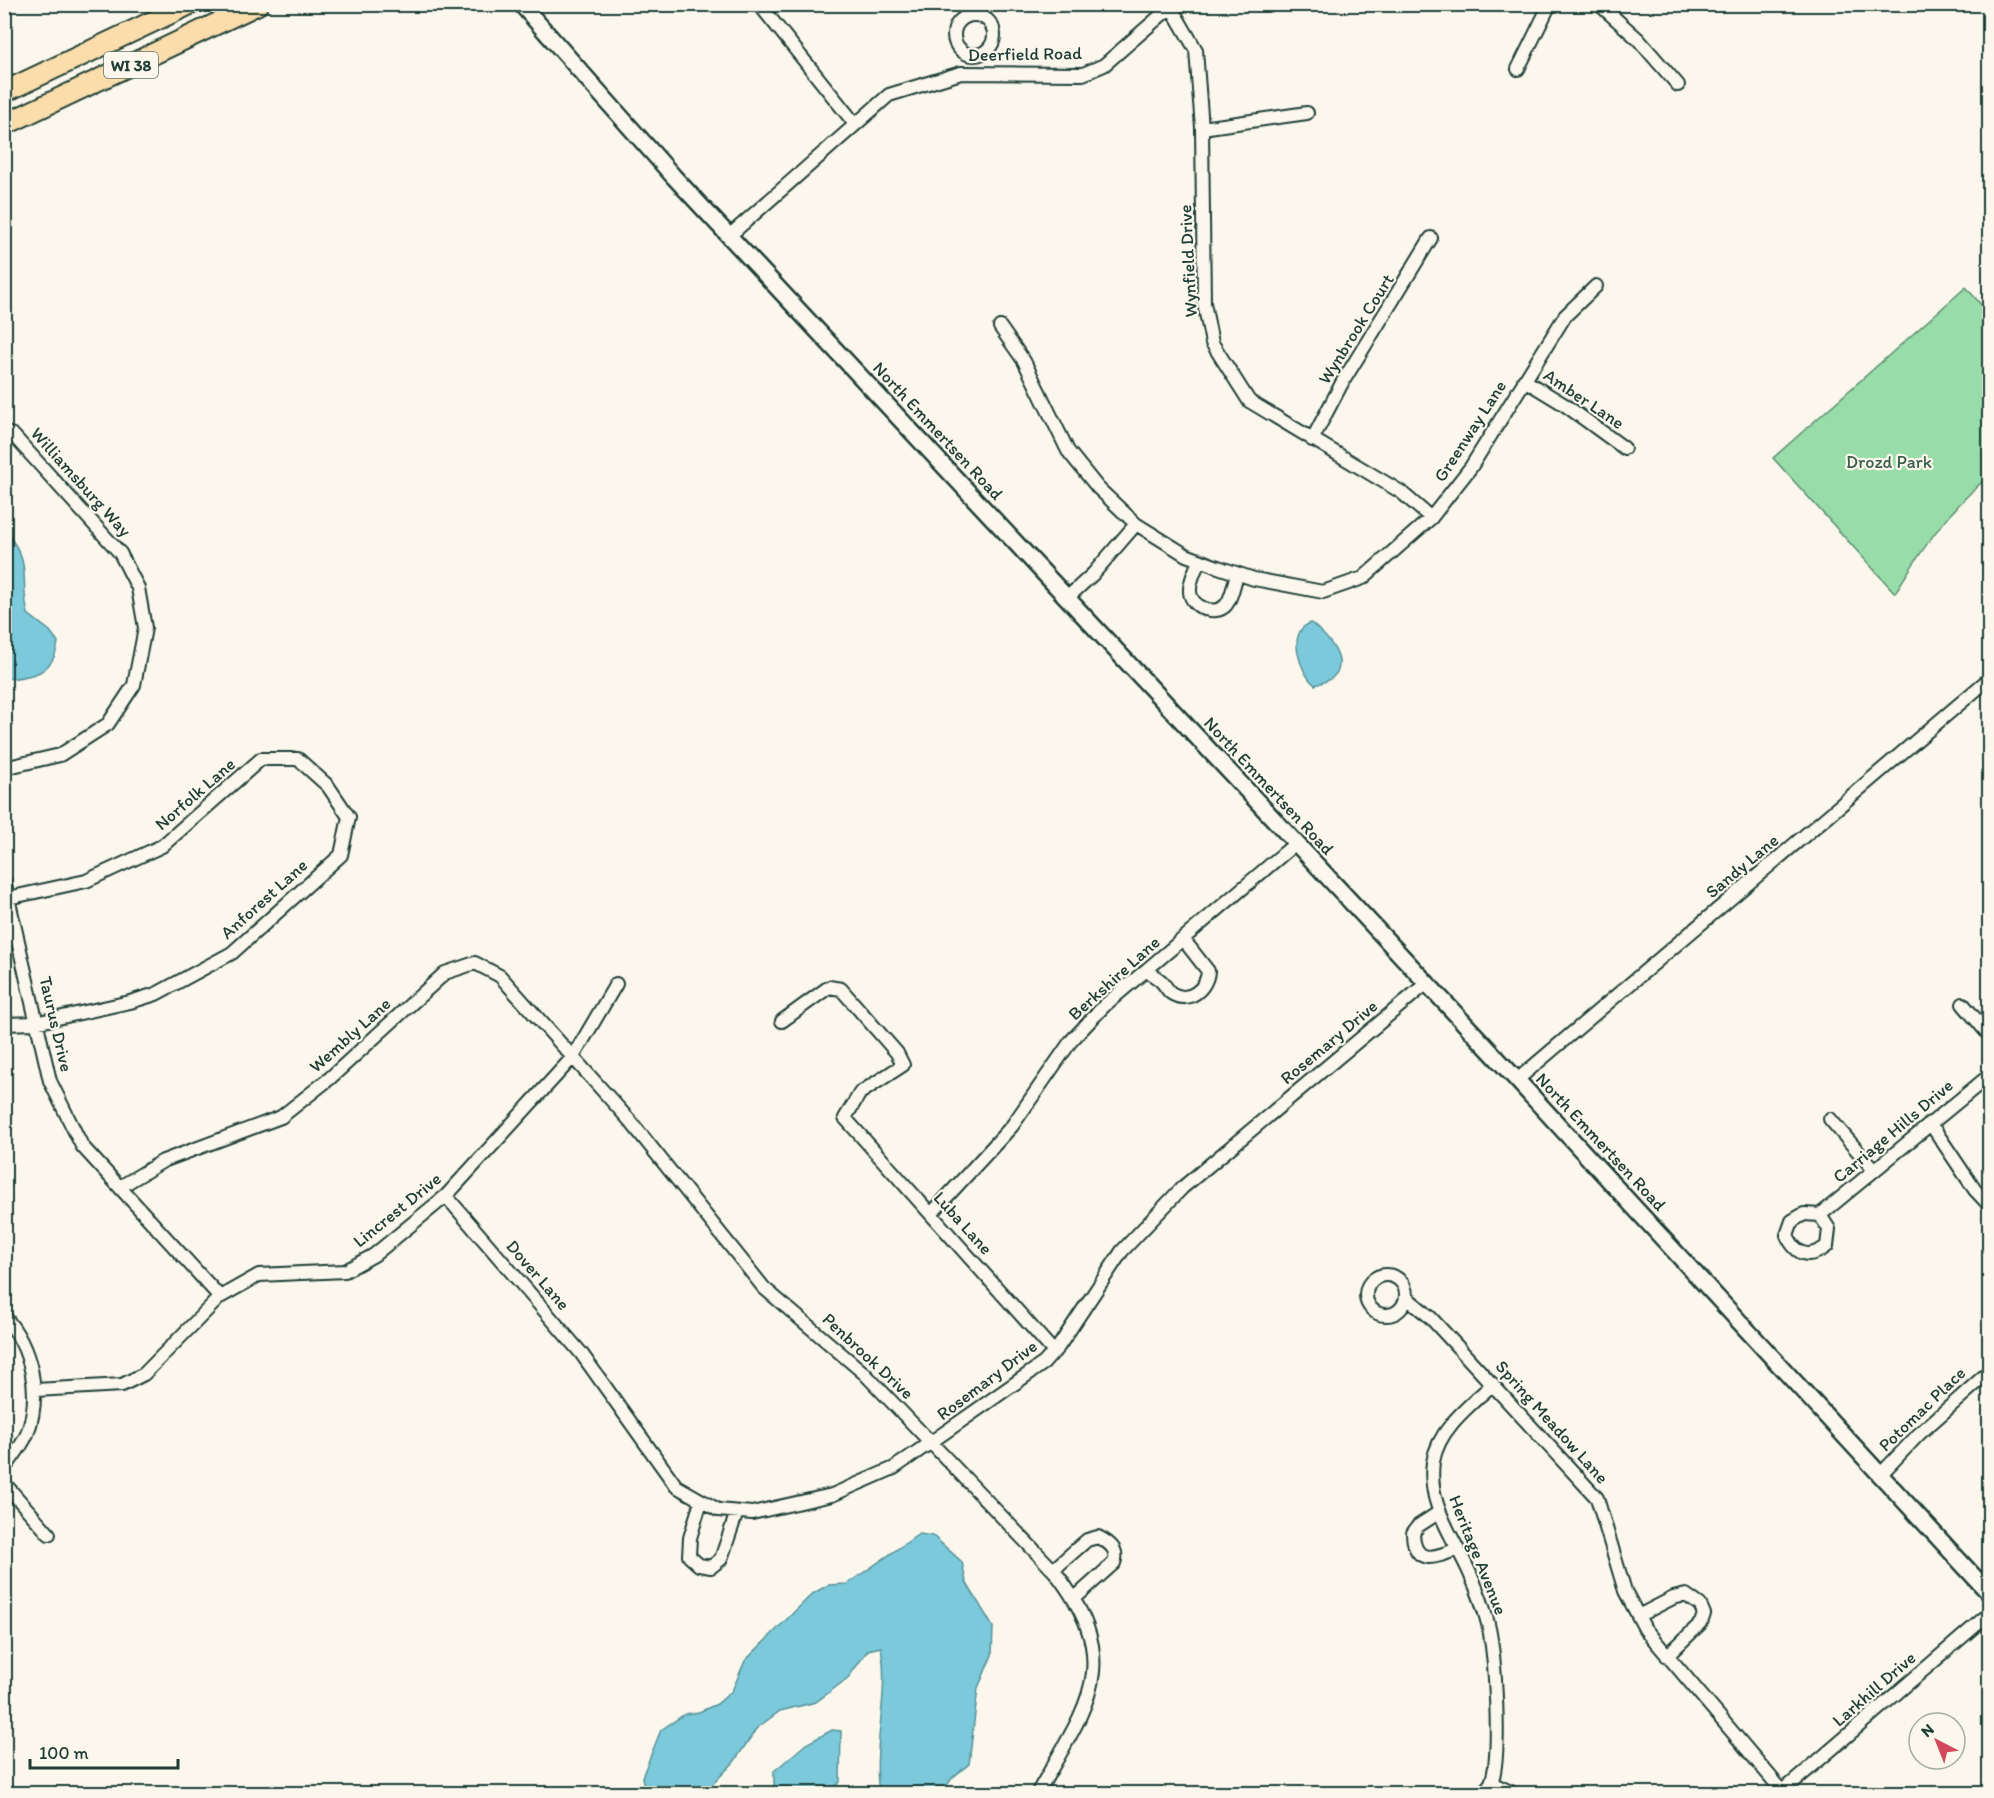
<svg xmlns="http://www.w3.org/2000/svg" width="1994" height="1798" viewBox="0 0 1994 1798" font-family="Itim,sans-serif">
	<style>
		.green { fill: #97dca9; stroke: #5b8c6e; stroke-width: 1.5 }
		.water { fill: #7cc9db; stroke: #579198; stroke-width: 1.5 }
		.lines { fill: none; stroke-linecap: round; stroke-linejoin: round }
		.minor-casing { stroke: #1f3d34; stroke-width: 16 }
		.tertiary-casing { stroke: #1f3d34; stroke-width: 20 }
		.primary-casing { stroke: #1f3d34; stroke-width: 24 }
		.minor { stroke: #fbf7ec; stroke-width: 12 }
		.tertiary { stroke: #fbf7ec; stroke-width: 15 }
		.primary { stroke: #fbddab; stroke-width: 20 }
		.labels { text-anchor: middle; stroke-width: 4.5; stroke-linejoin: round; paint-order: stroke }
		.shield { fill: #fbf7ec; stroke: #61756b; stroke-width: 1.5 }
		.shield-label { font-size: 16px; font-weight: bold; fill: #1f3d34 }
		.street-label { font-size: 18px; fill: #1f3d34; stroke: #fbf7ec }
		.park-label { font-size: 18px; fill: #375d4b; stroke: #fbf7ec }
	</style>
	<rect width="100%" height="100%" fill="#fbf7ec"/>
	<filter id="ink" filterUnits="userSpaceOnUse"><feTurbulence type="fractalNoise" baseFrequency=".0167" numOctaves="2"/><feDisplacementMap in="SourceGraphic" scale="12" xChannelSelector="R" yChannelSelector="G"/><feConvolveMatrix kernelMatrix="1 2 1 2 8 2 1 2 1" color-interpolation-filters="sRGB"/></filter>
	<g filter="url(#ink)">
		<!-- green -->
		<path class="green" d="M 1966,287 L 1989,314 L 1989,476 C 1947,512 1924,546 1895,593 L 1773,458 Z"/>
		<!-- water -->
		<path class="water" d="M 5,531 C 34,565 19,577 28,614 L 50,631 L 58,642 C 54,674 32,677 5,679 Z
			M 1311,623 C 1334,642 1359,674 1315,685 C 1299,672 1286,630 1311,623 Z
			M 919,1534 L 933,1536 L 962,1562 L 966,1582 L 993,1627 L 992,1655 L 978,1688 L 969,1764 L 952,1778 L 942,1793 L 879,1793 C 872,1744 890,1695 881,1647 L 868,1650 L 848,1678 L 816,1702 L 780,1711 L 757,1728 L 734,1762 L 704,1793 L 645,1793 L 642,1777 L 661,1730 L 685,1714 L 699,1712 L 717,1704 L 732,1691 L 745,1661 L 812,1594 L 828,1585 L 847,1584 Z
			M 832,1730 L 841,1731 L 840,1782 L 828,1793 L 789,1793 L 774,1787 L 774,1771 L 806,1744 Z"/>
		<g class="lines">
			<!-- minor casing -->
			<g class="minor-casing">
				<path id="minor" d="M 759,4 L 855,124
					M 1599,4 L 1638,39 L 1678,85
					M 1171,7 L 1196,50 L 1202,128 L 1204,303 L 1212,343 L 1249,401 L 1401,492 L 1431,518
					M954 35a20 20 0 1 1 40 0a20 20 0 1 1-40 0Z
					M 1518,69 L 1550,4
					M 1202,128 L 1307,113
					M 729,236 L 889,95 L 961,73 L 1083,74 L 1104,65 L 1174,4
					M 1000,327 L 1024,361 L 1068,451 L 1098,488 L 1136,524 L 1186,555 L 1218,567 L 1254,579 L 1323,592 L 1363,578 L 1431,518 L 1471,467 L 1565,316 L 1596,286
					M 1524,380 L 1565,405 L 1624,448
					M 4,432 L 13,435 L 120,553 L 138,588 L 145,628 L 134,685 L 108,724 L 60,755 L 4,768
					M 1312,440 L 1342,383 L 1431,238
					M 1199,560 C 1196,570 1189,581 1190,592 C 1191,607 1215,617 1226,605 C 1232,598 1234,583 1237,574
					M 1067,598 L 1093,574 L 1136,524
					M 4,880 L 50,1081 L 82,1146 L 220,1297
					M 1146,971 C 1151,974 1157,977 1162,982 C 1165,985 1167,990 1171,993 C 1189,1005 1207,988 1208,971 L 1183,939
					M 1963,1004 L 1990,1036
					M 782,1021 L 829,987 L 841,989 L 897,1053 L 903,1065 L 860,1093 L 845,1118 L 1054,1352
					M 4,1024 L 35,1023 L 130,1002 L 156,994 L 232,953 L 341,855 L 349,817 L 328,786 L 298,759 L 261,759 L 162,846 L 86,881 L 8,898
					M 1517,1080 L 1990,678
					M 1830,1119 L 1874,1170
					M 1930,1123 L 1975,1190 L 1990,1206
					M 120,1187 L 163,1161 L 281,1117 L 329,1079 L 445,973 L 475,963 L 500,976 L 631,1122 L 764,1288 L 865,1374 L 1055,1572 C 1126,1664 1086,1706 1037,1794
					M 446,1196 L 581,1353 L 676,1486 L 718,1510 L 752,1513 L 832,1495 L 894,1468 L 1044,1363 L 1059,1346 L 1122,1251 L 1182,1188 L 1427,983
					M 931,1214 L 1012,1126 L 1071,1041 L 1105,1005 L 1296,843
					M 1820,1215 L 1829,1229 L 1827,1246 C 1809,1260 1796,1255 1787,1235 L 1792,1221 L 1804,1214 L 1820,1215 L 1990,1075
					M1366 1295a20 20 0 1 1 40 0a20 20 0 1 1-40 0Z
					M 1406,1297 L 1430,1317 L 1597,1498 L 1625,1591 L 1645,1629 L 1785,1794
					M 4,1316 C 32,1348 42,1395 27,1434 C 22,1446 12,1458 4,1469
					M 36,1390 L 122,1385 L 144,1374 L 220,1297 L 259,1275 L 345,1271 L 374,1255 L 446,1196 L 573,1057 L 616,984
					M 1880,1475 L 1919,1434 L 1990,1371
					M 4,1483 L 49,1534
					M 701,1501 L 690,1538 L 689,1556 L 699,1565 L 711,1567 L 721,1559 L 737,1512
					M 1438,1513 L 1418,1526 L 1413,1533 C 1414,1566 1435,1558 1457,1549
					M 1053,1570 L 1087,1540 L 1098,1537 C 1110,1543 1119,1550 1114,1563 L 1075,1598
					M 1638,1616 L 1673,1598 L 1686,1595 L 1700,1605 L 1704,1614 L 1701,1623 L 1667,1656
					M 1491,1783 L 1515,1794
					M 1783,1791 L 1990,1613
					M 1482,1794 C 1485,1790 1489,1786 1491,1783 C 1502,1757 1495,1652 1488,1624 C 1484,1608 1478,1591 1471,1576 C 1455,1538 1427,1507 1433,1462 C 1438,1429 1470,1405 1493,1384"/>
			</g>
			<!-- tertiary casing -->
			<g class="tertiary-casing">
				<path id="tertiary" d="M 521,4 L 674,177 L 1493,1054 L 1990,1594"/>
			</g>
			<!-- primary casing -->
			<g class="primary-casing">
				<path id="primary" d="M 4,92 L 190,4
					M 4,125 L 258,4"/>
			</g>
			<!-- minor -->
			<use href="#minor" class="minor"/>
			<!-- tertiary -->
			<use href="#tertiary" class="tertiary"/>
			<!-- primary -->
			<use href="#primary" class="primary"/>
		</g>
	</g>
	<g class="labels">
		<!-- shield labels -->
		<rect class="shield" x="104" y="52" width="54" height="26" rx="4.5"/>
		<g class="shield-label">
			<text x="131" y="71">WI 38</text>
		</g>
		<!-- street labels -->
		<g class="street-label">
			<text transform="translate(1025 54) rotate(-1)" y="6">Deerfield Road</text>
			<text transform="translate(1188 261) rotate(-93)" y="6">Wynfield Drive</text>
			<text transform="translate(1356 329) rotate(-58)" y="6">Wynbrook Court</text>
			<text transform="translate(1584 399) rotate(34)" y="6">Amber Lane</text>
			<text transform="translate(938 431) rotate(47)" y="6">North Emmertsen Road</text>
			<text transform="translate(1470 431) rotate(-57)" y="6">Greenway Lane</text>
			<text transform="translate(81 482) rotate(48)" y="6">Williamsburg Way</text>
			<text transform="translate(1269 786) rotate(47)" y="6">North Emmertsen Road</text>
			<text transform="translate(195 794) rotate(-41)" y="6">Norfolk Lane</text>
			<text transform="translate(1742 866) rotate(-40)" y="6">Sandy Lane</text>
			<text transform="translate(264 899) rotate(-42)" y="6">Anforest Lane</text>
			<text transform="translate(1114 978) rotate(-42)" y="6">Berkshire Lane</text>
			<text transform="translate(56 1024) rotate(77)" y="6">Taurus Drive</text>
			<text transform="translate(350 1035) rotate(-42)" y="6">Wembly Lane</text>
			<text transform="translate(1329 1042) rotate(-40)" y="6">Rosemary Drive</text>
			<text transform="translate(1893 1131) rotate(-40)" y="6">Carriage Hills Drive</text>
			<text transform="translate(1601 1142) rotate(47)" y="6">North Emmertsen Road</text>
			<text transform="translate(397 1210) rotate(-39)" y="6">Lincrest Drive</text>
			<text transform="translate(963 1223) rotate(48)" y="6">Luba Lane</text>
			<text transform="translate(538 1275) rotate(49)" y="6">Dover Lane</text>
			<text transform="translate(868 1356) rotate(43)" y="6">Penbrook Drive</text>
			<text transform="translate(987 1380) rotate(-37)" y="6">Rosemary Drive</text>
			<text transform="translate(1922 1409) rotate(-44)" y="6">Potomac Place</text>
			<text transform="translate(1552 1422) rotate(48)" y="6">Spring Meadow Lane</text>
			<text transform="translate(1478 1555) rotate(68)" y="6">Heritage Avenue</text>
			<text transform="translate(1874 1689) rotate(-41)" y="6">Larkhill Drive</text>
		</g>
		<!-- park labels -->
		<g class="park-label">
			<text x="1889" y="468">Drozd Park</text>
		</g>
	</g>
	<!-- margin -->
	<rect width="1994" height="1798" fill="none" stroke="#fbf7ec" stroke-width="24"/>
	<rect x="12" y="12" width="1970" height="1774" fill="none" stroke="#1f3d34" stroke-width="2" filter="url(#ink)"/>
	<!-- north arrow -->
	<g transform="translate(1937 1741) rotate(318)"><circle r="28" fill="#fbf7ec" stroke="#a3ada2" stroke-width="1.5"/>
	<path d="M0-4.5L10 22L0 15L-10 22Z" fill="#d1495b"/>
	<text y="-9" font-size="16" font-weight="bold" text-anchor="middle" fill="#1f3d34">N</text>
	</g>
	<!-- scale -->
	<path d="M30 1759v9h148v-9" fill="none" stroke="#1f3d34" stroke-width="3"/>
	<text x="39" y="1759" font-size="18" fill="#1f3d34" stroke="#fbf7ec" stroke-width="4.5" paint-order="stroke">100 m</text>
</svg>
